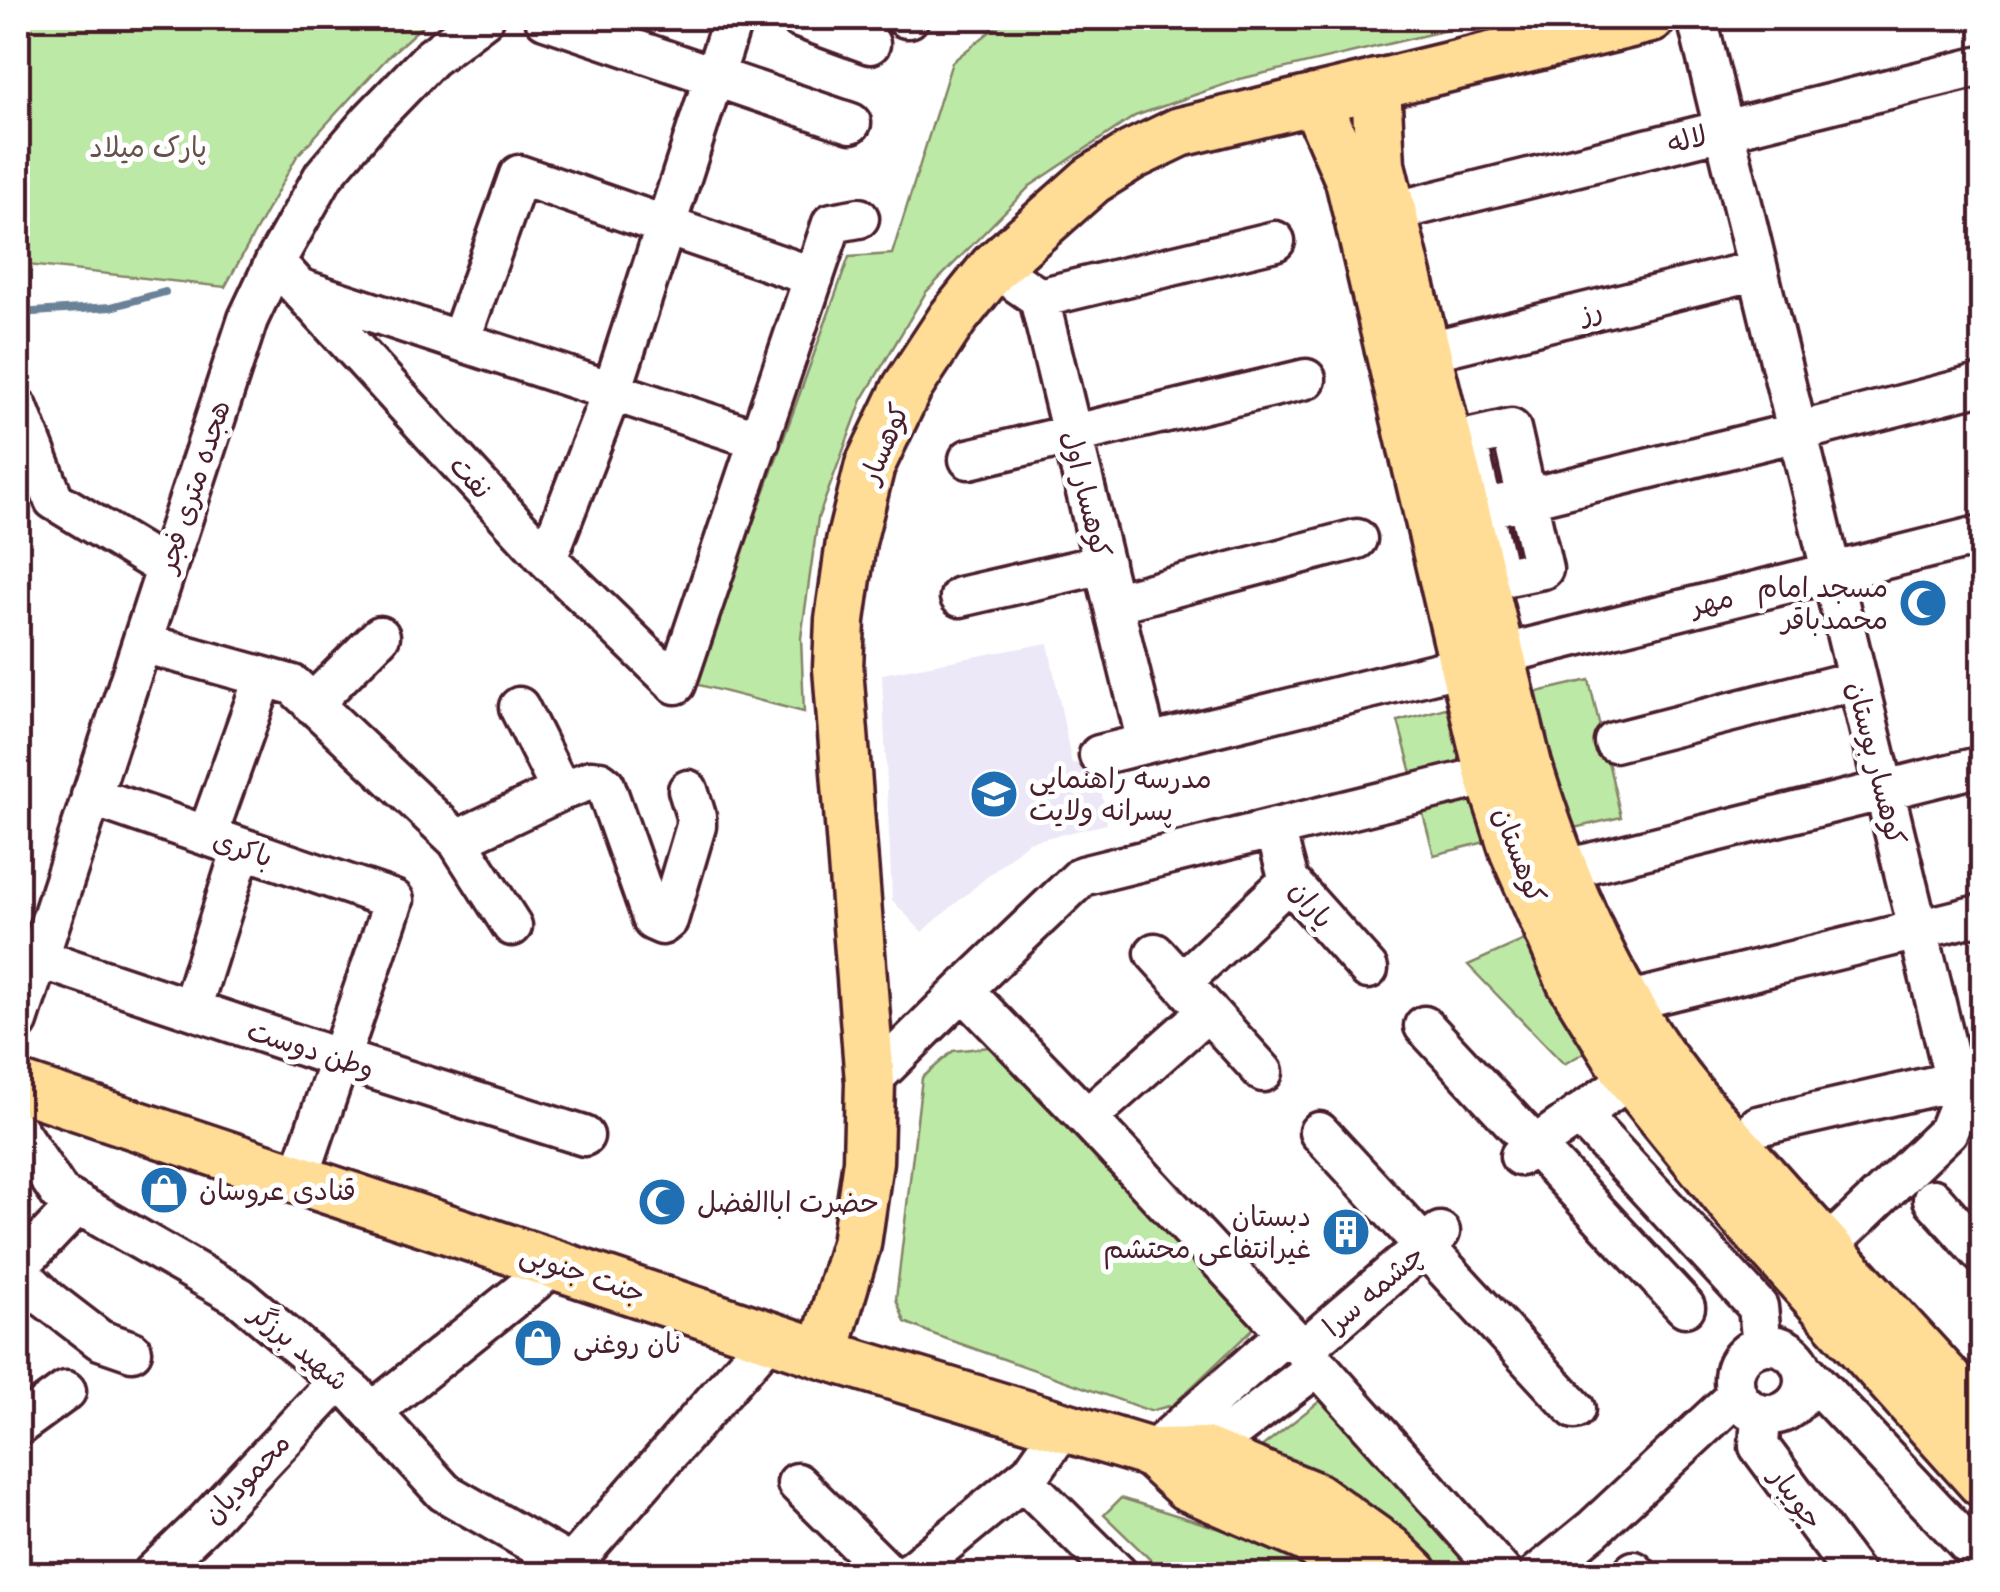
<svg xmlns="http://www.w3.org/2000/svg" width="2000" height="1592" viewBox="0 0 2000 1592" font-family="'Balsamiq Sans','Playpen Sans Arabic',sans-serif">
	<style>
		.built { fill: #ece8f7 }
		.green { fill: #bde9a6; stroke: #848468; stroke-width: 2.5 }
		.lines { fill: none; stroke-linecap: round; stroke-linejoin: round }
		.stream { stroke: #6a8298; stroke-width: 8 }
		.minor-casing { stroke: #4a1f2b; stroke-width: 45 }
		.major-casing { stroke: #4a1f2b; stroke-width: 55 }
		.minor { stroke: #fff; stroke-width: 38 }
		.major { stroke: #ffdd96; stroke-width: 48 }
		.labels { text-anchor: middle; stroke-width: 10; stroke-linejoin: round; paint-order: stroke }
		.street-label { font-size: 28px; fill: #4a1f2b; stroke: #fff }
		.park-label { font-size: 28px; fill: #67524a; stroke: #fff }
		.poi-label { font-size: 28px; fill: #4a1f2b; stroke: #fff; text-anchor: start }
	</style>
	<rect width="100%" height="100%" fill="#fff"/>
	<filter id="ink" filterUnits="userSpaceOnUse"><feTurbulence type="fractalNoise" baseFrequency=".01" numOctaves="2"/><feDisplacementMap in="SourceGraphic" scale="20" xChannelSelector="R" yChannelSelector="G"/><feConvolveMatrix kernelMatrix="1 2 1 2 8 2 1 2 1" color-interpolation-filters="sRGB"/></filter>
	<g filter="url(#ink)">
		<!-- built -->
		<path class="built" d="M 1048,643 L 1072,764 L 1096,760 L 1107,824 L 1028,842 L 922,932 L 892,900 L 882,674 Z"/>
		<!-- green -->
		<path class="green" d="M 18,18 L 431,18 L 390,55 L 297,156 L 225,287 L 18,264 Z
			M 1019,18 L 1498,18 L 1240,79 L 1135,116 L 1030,186 L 926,292 L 862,400 L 818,518 L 801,638 L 804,712 L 695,684 L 849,257 L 892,254 L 952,62 L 997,26 Z
			M 1589,680 L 1621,817 L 1561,831 L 1529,694 Z
			M 1453,706 L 1489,841 L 1434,855 L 1398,721 Z
			M 1524,940 L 1554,997 L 1589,1050 L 1564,1064 L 1468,965 Z
			M 989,1047 L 1256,1326 L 1173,1405 L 1150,1411 L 933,1334 L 905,1322 L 896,1299 L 922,1078 L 953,1051 Z
			M 1320,1401 L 1483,1574 L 1439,1574 L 1369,1513 L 1246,1459 Z
			M 1121,1498 L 1282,1548 L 1321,1574 L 1165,1574 L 1104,1515 Z"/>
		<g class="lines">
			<!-- stream -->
			<path class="stream" d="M 18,313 L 111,307 L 165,292"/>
			<!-- minor casing -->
			<g class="minor-casing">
				<path id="minor" d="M 799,18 L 870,44
					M 906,18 L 909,18
					M 1697,18 L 1955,1082 L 1957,1109 L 1948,1131 L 1806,1267
					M 545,19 L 851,123
					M 1392,212 L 1982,66
					M 275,262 L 547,559 L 676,684 L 832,223 L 859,218
					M 994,267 L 1039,298 L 1147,743
					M 302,289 L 760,440
					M 1039,298 L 1275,241
					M 460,341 L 519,175 L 814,277
					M 1425,352 L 1758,270
					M 18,408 L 54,500 L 166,568
					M 1511,429 L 1543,569 L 1499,578 L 1467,439 Z
					M 969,459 L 1306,379
					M 1464,514 L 1797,432 L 1982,384
					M 547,559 L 612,391 L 733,18
					M 960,597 L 1104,564
					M 1113,603 L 1357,539
					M 142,643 L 293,685 L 457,840 L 512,926
					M 1500,655 L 1982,535
					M 312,704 L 380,636
					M 519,707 L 561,791
					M 1614,742 L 1857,680
					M 1099,755 L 1463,666
					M 91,796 L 394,900 L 299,1178
					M 1275,829 L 1289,881 L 1368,969
					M 207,836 L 264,677
					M 457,840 L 561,791 L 591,780 L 600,781 L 605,785 L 653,921 L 662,925 L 668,920 L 696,826 L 696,816 L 688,790
					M 1562,870 L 1982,766
					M 1155,953 L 1263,1072
					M 38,958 L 340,1059 L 584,1136
					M 1182,982 L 1289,881
					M 963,990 L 1082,876 L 1490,775
					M 1626,1002 L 1982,914
					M 191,1009 L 242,848
					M 18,1021 L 248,319 L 275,262 L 324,175 L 370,121 L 431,58 L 484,18
					M 1424,1026 L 1685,1307
					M 870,1082 L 963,990 L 1087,1118 L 1318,1366 L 1503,1574
					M 1579,1114 L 1758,1307 L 1762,1346
					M 1087,1118 L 1208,1011
					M 1758,1126 L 1982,1075
					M 18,1131 L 60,1194 L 240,1297 L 355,1394 L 444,1492 L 571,1565 L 575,1574
					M 1319,1132 L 1575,1409
					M 1520,1156 L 1631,1078
					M 1933,1199 L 1982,1254
					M 18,1267 L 78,1204
					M 18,1271 L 48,1300 L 100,1340 L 132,1351
					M1734 1380a35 35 0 1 1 70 0a35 35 0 1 1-70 0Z
					M 1303,1350 L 1440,1232
					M 1803,1369 L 1982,1559
					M 372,1412 L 556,1264
					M 1761,1415 L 1759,1446 L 1854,1574
					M 18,1426 L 66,1391
					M 1205,1452 L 1318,1366
					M 1151,1453 L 1287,1333
					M 1023,1480 L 1118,1574
					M 797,1483 L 889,1574
					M 571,1565 L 771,1336
					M 1634,1571 L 1637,1574
					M 152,1574 L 203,1525 L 339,1380
					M 908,1574 L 1031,1473 L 1064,1426
					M 1538,1574 L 1593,1529 L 1737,1395"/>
			</g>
			<!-- major casing -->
			<g class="major-casing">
				<path id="major" d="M 1376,84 L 1380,165 L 1527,765 C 1558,866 1598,966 1659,1054 C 1691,1100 1731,1140 1767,1181 C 1838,1261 1910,1339 1982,1417
					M 1315,99 L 1350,180 L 1490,775 L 1515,852 L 1571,981 L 1631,1078 L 1737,1209 L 1982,1482
					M 18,1086 L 823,1354 L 1151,1453 L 1205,1452 L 1315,1497 L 1389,1550 L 1414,1574
					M 823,1354 L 856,1244 L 868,1161 L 870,1082 L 838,668 L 840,620 L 851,542 L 870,465 L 907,388 L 953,318 L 994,267 L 1092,180 L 1132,155 L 1180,132 L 1651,18
					M 1151,1453 L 1187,1486 L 1308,1538 L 1354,1574"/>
			</g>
			<!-- minor -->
			<use href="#minor" class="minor"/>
			<!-- major -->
			<use href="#major" class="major"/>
		</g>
	</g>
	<!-- icons -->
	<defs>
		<g id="mosque-disc" transform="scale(2.5)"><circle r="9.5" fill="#1f6fb2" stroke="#fff"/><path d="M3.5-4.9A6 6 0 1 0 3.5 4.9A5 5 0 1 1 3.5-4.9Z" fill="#fff"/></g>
		<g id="school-disc" transform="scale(2.5)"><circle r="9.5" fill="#1f6fb2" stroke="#fff"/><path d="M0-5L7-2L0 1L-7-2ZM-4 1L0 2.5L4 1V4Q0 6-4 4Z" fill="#fff"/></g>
		<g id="shop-disc" transform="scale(2.5)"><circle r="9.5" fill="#1f6fb2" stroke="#fff"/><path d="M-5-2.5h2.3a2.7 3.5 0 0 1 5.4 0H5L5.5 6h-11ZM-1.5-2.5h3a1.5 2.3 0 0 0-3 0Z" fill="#fff"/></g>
		<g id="building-disc" transform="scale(2.5)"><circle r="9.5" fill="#1f6fb2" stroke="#fff"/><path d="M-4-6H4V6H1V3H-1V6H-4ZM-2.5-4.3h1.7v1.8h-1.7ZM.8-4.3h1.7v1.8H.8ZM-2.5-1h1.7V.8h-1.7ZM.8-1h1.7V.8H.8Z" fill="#fff"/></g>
	</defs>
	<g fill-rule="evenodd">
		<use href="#mosque-disc" x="1923" y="603"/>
		<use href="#school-disc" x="994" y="794"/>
		<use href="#shop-disc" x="164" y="1190"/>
		<use href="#mosque-disc" x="662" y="1202"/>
		<use href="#building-disc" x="1346" y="1232"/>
		<use href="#shop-disc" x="538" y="1343"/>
	</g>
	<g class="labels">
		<!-- street labels -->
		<g class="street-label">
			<text transform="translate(1687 139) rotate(-14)" y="10">لاله</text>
			<text transform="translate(1591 311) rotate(-14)" y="10">رز</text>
			<text transform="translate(884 443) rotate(-67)" y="10">کوهسار</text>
			<text transform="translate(471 477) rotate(48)" y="10">نفت</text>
			<text transform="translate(193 486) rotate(-72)" y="10">هجده متری فجر</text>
			<text transform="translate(1087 494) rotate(76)" y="10">کوهسار اول</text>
			<text transform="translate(1712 601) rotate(-14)" y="10">مهر</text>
			<text transform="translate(1877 763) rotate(76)" y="10">کوهسار بوستان</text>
			<text transform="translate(243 848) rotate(19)" y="10">باکری</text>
			<text transform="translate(1520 855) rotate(69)" y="10">کوهستان</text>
			<text transform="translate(1312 904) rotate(51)" y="10">یاران</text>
			<text transform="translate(311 1049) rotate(18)" y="10">وطن دوست</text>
			<text transform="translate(583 1273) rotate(19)" y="10">جنت جنوبی</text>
			<text transform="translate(1373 1290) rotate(-41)" y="10">چشمه‌ سرا</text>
			<text transform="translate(300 1347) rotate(40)" y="10">شهید برزگر</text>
			<text transform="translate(246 1478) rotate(-47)" y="10">محمودیان</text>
			<text transform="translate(1797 1498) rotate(54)" y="10">جویبار</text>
		</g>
		<!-- park labels -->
		<g class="park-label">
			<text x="148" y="157">پارک میلاد</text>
		</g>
		<!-- poi labels -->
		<g class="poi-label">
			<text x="1888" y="597" text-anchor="end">مسجد امام<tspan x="1888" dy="32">محمدباقر</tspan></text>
			<text x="1029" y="788">مدرسه راهنمایی<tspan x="1029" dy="32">پسرانه ولایت</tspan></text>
			<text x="199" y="1200">قنادی عروسان</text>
			<text x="697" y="1212">حضرت اباالفضل</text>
			<text x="1311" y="1226" text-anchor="end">دبستان<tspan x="1311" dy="32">غیرانتفاعی محتشم</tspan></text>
			<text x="573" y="1353">نان روغنی</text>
		</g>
	</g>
	<!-- margin -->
	<rect width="2000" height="1592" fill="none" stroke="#fff" stroke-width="60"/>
	<rect x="30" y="30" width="1940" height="1532" fill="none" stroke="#4a1f2b" stroke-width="4" filter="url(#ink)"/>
</svg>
